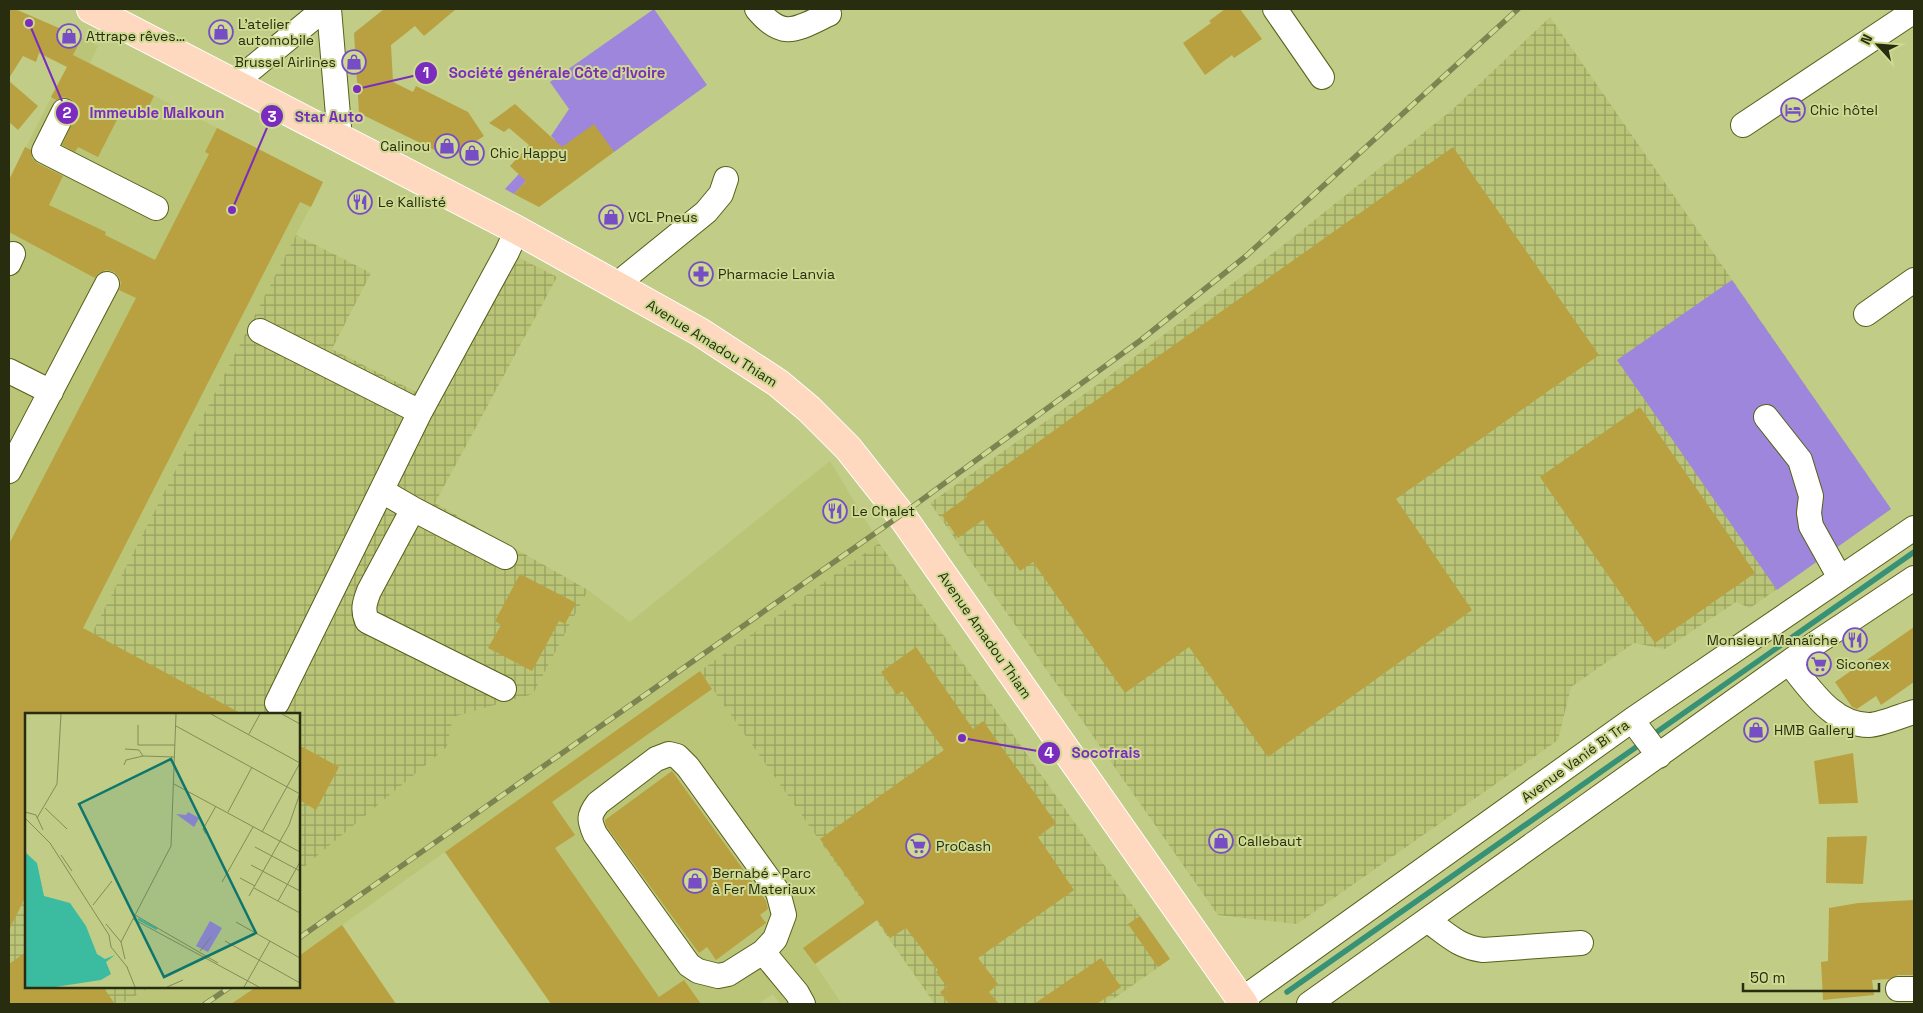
<svg xmlns="http://www.w3.org/2000/svg" width="1923" height="1013" viewBox="0 0 1923 1013" font-family="'Space Grotesk',sans-serif">
	<style>
		.built { fill: #bac577 }
		.industrial { fill: url(#industrial-grid) }
		.grass { fill: #9d86dc }
		.lines { fill: none; stroke-linecap: round; stroke-linejoin: round }
		.stream { stroke: #369176; stroke-width: 5.5 }
		.building { fill: #b9a141 }
		.minor-casing { stroke: #585f19; stroke-width: 26 }
		.major-casing { stroke: #fff; stroke-width: 30 }
		.minor { stroke: #fff; stroke-width: 24 }
		.major { stroke: #fed9bf; stroke-width: 28 }
		.rail-casing { stroke: #7c8451; stroke-width: 5.5 }
		.rail { stroke: #ced992; stroke-width: 4; stroke-dasharray: 11; stroke-linecap: butt }
		.labels { text-anchor: middle; stroke-width: 4; stroke-linejoin: round; paint-order: stroke }
		.poi-label { font-size: 14px; fill: #292d10; stroke: #ced992; text-anchor: start }
		.street-label { font-size: 14px; fill: #292d10; stroke: #ced992 }
		.inset-river { fill: none; stroke: #3bbca1; stroke-width: 2.5 }
		.inset-road { fill: none; stroke: #848c57; stroke-width: 1 }
		.view { fill: #0f766e; fill-opacity: 0.15; stroke: #0f766e; stroke-width: 2.5 }
		.inset-edge { fill: none; stroke: #292d10; stroke-width: 2.5 }
		.leader { fill: none; stroke: #7b2cbf; stroke-width: 2 }
		.callout-dot { fill: #7b2cbf; stroke: #ced992; stroke-width: 2 }
		.mark-label { font-size: 15px; text-anchor: middle; font-weight: bold; fill: #fff }
		.callout-label { font-size: 15px; text-anchor: middle; font-weight: bold; fill: #7b2cbf; stroke: #ced992; stroke-width: 4; stroke-linejoin: round; paint-order: stroke }
	</style>
	<defs>
		<pattern id="industrial-grid" width="8" height="8" patternUnits="userSpaceOnUse" patternTransform="scale(1.25)"><rect width="8" height="8" fill="#bac577"/><path d="M0 4h8M4 0v8" fill="none" stroke="#97a060"/></pattern>
	</defs>
	<rect width="100%" height="100%" fill="#c1cc86"/>
	<!-- built -->
	<path class="built" d="M 82,38 L 98,46 L 90,63 L 323,182 L 92,633 L 9,588 L 9,180 Z
		M 830,461 L 879,543 L 700,671 L 877,920 L 815,964 L 842,1004 L 780,1004 L 773,994 L 758,1004 L 664,1004 L 659,997 L 649,1004 L 551,1004 L 445,852 L 342,925 L 396,1004 L 246,1004 L 241,997 L 231,1004 L 121,1004 L 150,987 L 299,987 L 299,871 L 447,747 L 452,717 L 533,694 L 588,590 L 630,622 Z"/>
	<!-- industrial -->
	<path class="industrial" d="M 1550,17 L 1891,509 L 1750,608 L 1736,602 L 1665,649 L 1634,643 L 1571,687 L 1558,740 L 1297,924 L 1218,915 L 930,503 L 1093,388 L 1281,247 L 1452,110 Z
		M 296,235 L 371,273 L 332,349 L 422,395 L 498,247 L 557,277 L 435,503 L 588,590 L 533,694 L 453,717 L 447,747 L 299,871 L 299,714 L 26,714 L 26,987 L 150,987 L 121,1004 L 9,1004 L 9,588 L 92,633 Z
		M 879,543 L 1170,959 L 1106,1004 L 935,1004 L 700,671 Z"/>
	<!-- grass -->
	<path class="grass" d="M 654,9 L 707,85 L 614,152 L 605,141 L 546,159 L 514,194 L 505,189 L 538,153 L 555,140 L 551,136 L 569,109 L 550,82 Z
		M 1732,280 L 1891,509 L 1777,590 L 1617,360 Z"/>
	<g class="lines">
		<!-- stream -->
		<path class="stream" d="M 1651,736 L 1914,552
			M 1287,992 L 1642,743"/>
	</g>
	<!-- building -->
	<path class="building" d="M 9,9 L 15,9 L 82,38 L 73,55 L 154,96 L 142,120 L 122,110 L 98,157 L 78,147 L 75,152 L 62,145 L 78,111 L 76,104 L 71,99 L 64,97 L 56,100 L 51,97 L 67,67 L 39,53 L 36,62 L 23,56 L 9,78 Z
		M 384,9 L 456,9 L 424,36 L 415,26 L 391,45 L 393,82 L 413,92 L 416,86 L 468,112 L 484,136 L 451,158 L 359,113 L 354,33 Z
		M 1225,9 L 1240,9 L 1262,39 L 1234,58 L 1232,55 L 1205,75 L 1183,43 L 1211,23 L 1209,21 Z
		M 9,81 L 38,106 L 18,130 L 9,122 Z
		M 515,104 L 562,147 L 594,124 L 614,152 L 539,207 L 514,194 L 526,181 L 510,166 L 529,145 L 509,128 L 504,132 L 489,123 Z
		M 217,128 L 323,182 L 311,207 L 300,202 L 83,628 L 242,714 L 26,714 L 26,896 L 9,930 L 9,544 L 136,298 L 119,290 L 121,283 L 119,277 L 114,272 L 106,270 L 99,273 L 95,278 L 9,232 L 9,180 L 25,147 L 31,150 L 32,158 L 37,163 L 63,176 L 49,205 L 106,232 L 105,235 L 155,260 L 209,154 L 205,152 Z
		M 1453,147 L 1599,355 L 1396,499 L 1472,610 L 1268,757 L 1189,647 L 1125,693 L 1033,562 L 1020,571 L 983,520 L 958,538 L 942,515 L 967,497 L 966,494 L 1081,411 Z
		M 1640,407 L 1755,573 L 1655,643 L 1540,477 Z
		M 520,574 L 576,603 L 565,624 L 559,621 L 532,671 L 488,648 L 501,625 L 495,621 Z
		M 1914,627 L 1914,682 L 1881,705 L 1876,696 L 1857,709 L 1852,707 L 1835,682 Z
		M 916,647 L 973,729 L 983,721 L 1056,823 L 1038,837 L 1074,890 L 978,958 L 998,984 L 989,992 L 999,1004 L 949,1004 L 940,992 L 947,987 L 936,972 L 938,970 L 906,928 L 890,938 L 877,920 L 815,964 L 803,948 L 865,903 L 820,839 L 944,750 L 902,691 L 897,695 L 881,672 Z
		M 700,671 L 712,689 L 552,802 L 575,835 L 555,848 L 659,997 L 684,980 L 701,1004 L 551,1004 L 445,852 Z
		M 299,745 L 339,767 L 316,810 L 299,800 Z
		M 1853,753 L 1858,803 L 1819,804 L 1814,761 Z
		M 672,771 L 766,901 L 768,909 L 760,915 L 766,923 L 716,960 L 707,947 L 699,953 L 606,826 L 605,820 Z
		M 1867,836 L 1863,884 L 1826,883 L 1827,837 Z
		M 1914,900 L 1914,975 L 1898,975 L 1889,979 L 1872,980 L 1874,995 L 1823,1000 L 1821,962 L 1828,961 L 1829,908 L 1858,903 Z
		M 1140,916 L 1170,959 L 1158,967 L 1128,924 Z
		M 342,925 L 396,1004 L 231,1004 L 256,987 L 299,987 L 299,956 Z
		M 26,952 L 26,987 L 103,987 L 115,1004 L 9,1004 L 9,964 Z
		M 1101,958 L 1121,987 L 1097,1004 L 1034,1004 Z"/>
	<g class="lines">
		<!-- minor casing -->
		<g class="minor-casing">
			<path id="minor" d="M 329,9 L 340,139
				M 757,9 C 783,41 797,29 829,14
				M 1275,9 L 1322,77
				M 233,84 L 324,9
				M 64,111 L 44,151 L 156,208
				M 1743,125 L 1914,11
				M 9,263 L 13,254
				M 616,285 L 706,212 L 721,194 L 726,179
				M 1866,314 L 1914,280
				M 260,331 L 420,412
				M 9,371 L 51,392
				M 1766,417 L 1800,460 L 1811,496 L 1809,513 L 1811,526 L 1840,578
				M 9,471 L 107,284
				M 382,491 L 413,509 L 505,557
				M 413,509 L 369,591 C 365,602 362,609 367,621 L 504,689
				M 1789,663 C 1810,688 1832,725 1869,725 C 1880,725 1903,715 1914,712
				M 277,703 L 420,412 L 507,252 L 517,230
				M 1632,720 L 1659,756
				M 669,754 L 677,756 L 688,767 L 778,892 L 784,915 L 775,939 L 763,952 L 728,974 L 718,976 L 698,971 L 689,965 L 595,834 C 589,820 588,816 598,803 L 656,759 Z
				M 1427,920 C 1447,934 1458,947 1483,950 L 1581,943
				M 763,952 L 797,993 L 803,1004
				M 1898,989 L 1914,989
				M 1241,1000 L 1632,720 L 1914,528
				M 1309,1004 L 1813,645 L 1914,578"/>
		</g>
		<!-- major casing -->
		<g class="major-casing">
			<path id="major" d="M 91,9 L 517,230 L 700,332 L 778,383 L 809,409 L 848,448 L 901,515 L 1244,1004"/>
		</g>
		<!-- minor -->
		<use href="#minor" class="minor"/>
		<!-- major -->
		<use href="#major" class="major"/>
		<!-- rail casing -->
		<g class="rail-casing">
			<path id="rail" d="M 299,938 L 901,515 L 1141,340 L 1246,256 L 1518,9
				M 205,1004 L 230,987"/>
		</g>
		<!-- rail -->
		<use href="#rail" class="rail"/>
	</g>
	<!-- icons -->
	<defs>
		<g id="shop-ring" transform="scale(1.25)"><circle r="9.5" fill="#ced992" stroke="#774dc6" stroke-width="1.5"/><path d="M-5-2.5h2.3a2.7 3.5 0 0 1 5.4 0H5L5.5 6h-11ZM-1.5-2.5h3a1.5 2.3 0 0 0-3 0Z" fill="#774dc6"/></g>
		<g id="hotel-ring" transform="scale(1.25)"><circle r="9.5" fill="#ced992" stroke="#774dc6" stroke-width="1.5"/><path d="M-6-4.5h1.5V1H6V5H4.5V3h-9V5H-6ZM-4 0a1.8 1.8 0 1 1 3.6 0ZM.5 0V-2.5h3Q6-2.5 6 0Z" fill="#774dc6"/></g>
		<g id="restaurant-ring" transform="scale(1.25)"><circle r="9.5" fill="#ced992" stroke="#774dc6" stroke-width="1.5"/><path d="M-5-6h1v4h1v-4h1v4h1v-4h1v5L-1.5 .5V6h-2V.5L-5-1ZM5-6V6H3V1.5H1.5Q1.5-4 5-6Z" fill="#774dc6"/></g>
		<g id="pharmacy-ring" transform="scale(1.25)"><circle r="9.5" fill="#ced992" stroke="#774dc6" stroke-width="1.5"/><path d="M-2-6h4v4h4v4h-4v4h-4v-4h-4v-4h4Z" fill="#774dc6"/></g>
		<g id="supermarket-ring" transform="scale(1.25)"><circle r="9.5" fill="#ced992" stroke="#774dc6" stroke-width="1.5"/><path d="M-6-5.5h2.5l.6 2H6L4.5 2H-2.5L-4.4-4H-6ZM-1.5 3.2a1.3 1.3 0 1 0 .1 0ZM3 3.2a1.3 1.3 0 1 0 .1 0Z" fill="#774dc6"/></g>
	</defs>
	<g fill-rule="evenodd">
		<use href="#shop-ring" x="221" y="32"/>
		<use href="#shop-ring" x="69" y="36"/>
		<use href="#shop-ring" x="354" y="62"/>
		<use href="#hotel-ring" x="1793" y="110"/>
		<use href="#shop-ring" x="447" y="146"/>
		<use href="#shop-ring" x="472" y="153"/>
		<use href="#restaurant-ring" x="360" y="202"/>
		<use href="#shop-ring" x="611" y="217"/>
		<use href="#pharmacy-ring" x="701" y="274"/>
		<use href="#restaurant-ring" x="835" y="511"/>
		<use href="#restaurant-ring" x="1855" y="640"/>
		<use href="#supermarket-ring" x="1819" y="664"/>
		<use href="#shop-ring" x="1756" y="730"/>
		<use href="#shop-ring" x="1221" y="841"/>
		<use href="#supermarket-ring" x="918" y="846"/>
		<use href="#shop-ring" x="695" y="881"/>
	</g>
	<g class="labels">
		<!-- poi labels -->
		<g class="poi-label">
			<text x="238" y="29">L'atelier<tspan x="238" dy="16">automobile</tspan></text>
			<text x="86" y="41">Attrape rêves…</text>
			<text x="336" y="67" text-anchor="end">Brussel Airlines</text>
			<text x="1810" y="115">Chic hôtel</text>
			<text x="430" y="151" text-anchor="end">Calinou</text>
			<text x="490" y="158">Chic Happy</text>
			<text x="378" y="207">Le Kallisté</text>
			<text x="628" y="222">VCL Pneus</text>
			<text x="718" y="279">Pharmacie Lanvia</text>
			<text x="852" y="516">Le Chalet</text>
			<text x="1838" y="645" text-anchor="end">Monsieur Manaïche</text>
			<text x="1836" y="669">Siconex</text>
			<text x="1774" y="735">HMB Gallery</text>
			<text x="1238" y="846">Callebaut</text>
			<text x="936" y="851">ProCash</text>
			<text x="712" y="878">Bernabé - Parc<tspan x="712" dy="16">à Fer Materiaux</tspan></text>
		</g>
		<!-- street labels -->
		<g class="street-label">
			<text transform="translate(712 343) rotate(32)" y="5">Avenue Amadou Thiam</text>
			<text transform="translate(985 635) rotate(55)" y="5">Avenue Amadou Thiam</text>
			<text transform="translate(1575 761) rotate(-36)" y="5">Avenue Vanié Bi Tra</text>
		</g>
	</g>
	<!-- overview -->
	<g transform="translate(25 713)">
		<rect width="275" height="275" fill="#c1cc86"/>
		<path d="M 163,99 L 174,105 L 169,114 L 151,101 L 161,102 ZM 185,208 L 197,215 L 183,239 L 171,233 Z" fill="#9d86dc"/>
		<path d="M 0,139 L 12,150 L 19,183 L 45,190 L 61,213 L 72,241 L 80,246 L 90,242 L 81,249 L 86,261 L 76,267 L 30,274 L 0,274 Z" fill="#3bbca1"/>
		<path class="inset-river" d="M 113,206 L 132,216"/>
		<path class="inset-road" d="M 186,1 L 275,50M 257,1 L 275,11M 113,12 L 113,32 L 150,32M 151,13 L 275,81M 224,21 L 235,1M 100,36 L 114,37 L 118,43M 99,52 L 101,47 L 118,43 L 149,44M 149,71 L 275,139M 20,95 L 42,116M 0,99 L 11,102 L 18,117M 203,99 L 227,54M 0,105 L 25,130 L 84,222 L 86,234 L 103,255M 12,105 L 32,71 L 36,1M 237,119 L 275,50M 181,121 L 178,116 L 191,93M 230,134 L 275,158M 36,142 L 47,158M 226,152 L 275,178M 215,165 L 230,173M 197,169 L 228,114M 229,175 L 275,200M 224,183 L 264,112 L 275,80M 253,188 L 275,149M 68,192 L 87,168M 110,202 L 193,250M 108,206 L 234,274M 211,209 L 275,245M 81,211 L 96,229M 200,228 L 275,270M 96,229 L 146,133 L 151,1M 96,229 L 100,246M 175,238 L 186,224M 102,254 L 110,274M 142,274 L 158,267M 219,274 L 245,228"/>
		<path class="view" d="M 146,46 L 231,220 L 139,264 L 54,91 Z"/>
		<rect width="275" height="275" class="inset-edge"/>
	</g>
	<!-- callouts -->
	<path class="leader" d="M357 89L426 73M29 23L67 113M232 210L272 116M962 738L1049 753"/>
	<g class="callout-dot">
		<circle cx="357" cy="89" r="5"/>
		<circle cx="29" cy="23" r="5"/>
		<circle cx="232" cy="210" r="5"/>
		<circle cx="962" cy="738" r="5"/>
		<circle cx="426" cy="73" r="12"/>
		<circle cx="67" cy="113" r="12"/>
		<circle cx="272" cy="116" r="12"/>
		<circle cx="1049" cy="753" r="12"/>
	</g>
	<g class="mark-label">
		<text x="426" y="78">1</text>
		<text x="67" y="118">2</text>
		<text x="272" y="122">3</text>
		<text x="1049" y="758">4</text>
	</g>
	<g class="callout-label">
		<text x="557" y="78">Société générale Côte d'Ivoire</text>
		<text x="157" y="118">Immeuble Malkoun</text>
		<text x="329" y="122">Star Auto</text>
		<text x="1106" y="758">Socofrais</text>
	</g>
	<!-- border -->
	<rect width="1923" height="1013" fill="none" stroke="#292d10" stroke-width="20"/>
	<!-- north arrow -->
	<g transform="translate(1878 45) rotate(296)" stroke="#ced992" stroke-width="4" paint-order="stroke">
	<path d="M0-4L9 19L0 12L-9 19Z" fill="#292d10"/>
	<text y="-8" font-size="14" font-weight="bold" text-anchor="middle" fill="#292d10">N</text>
	</g>
	<!-- scale -->
	<path d="M1743 983v8h136v-8" fill="none" stroke="#292d10" stroke-width="2.5"/>
	<text x="1750" y="983" font-size="15" fill="#292d10" stroke="#ced992" stroke-width="4" paint-order="stroke">50 m</text>
</svg>
